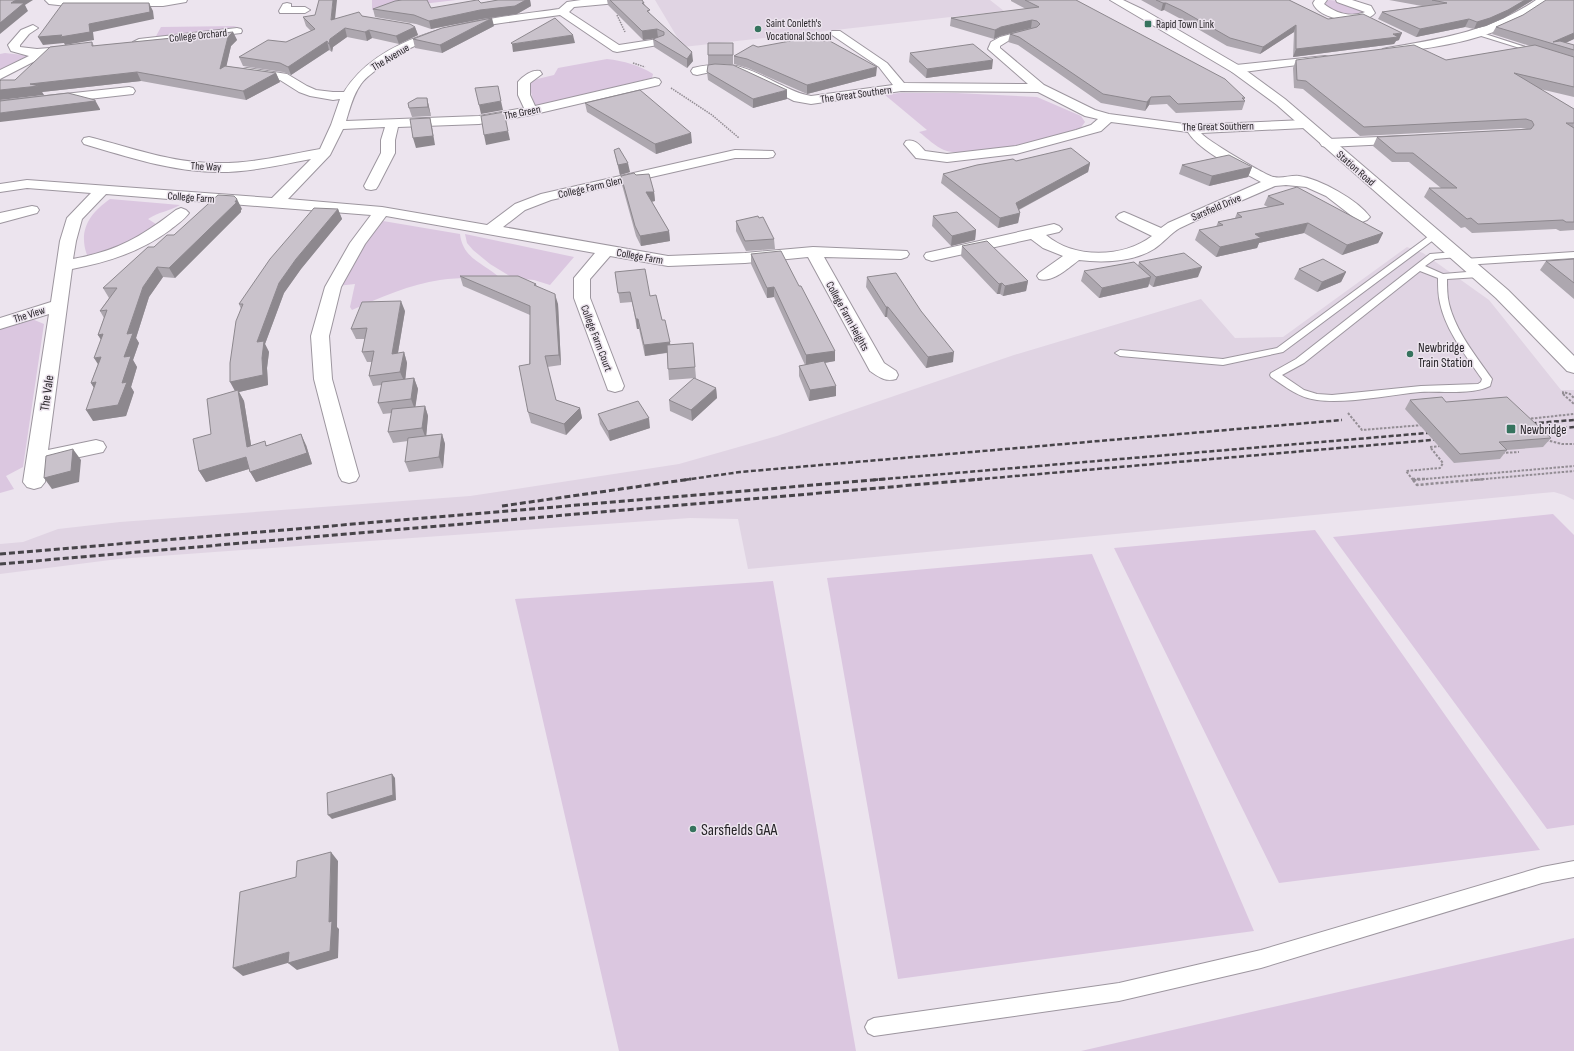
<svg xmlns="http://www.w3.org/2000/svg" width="1574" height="1051" viewBox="0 0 1574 1051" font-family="'Sofia Sans Condensed',sans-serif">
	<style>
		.built { fill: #e0d4e3 }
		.green { fill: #dbc7e0 }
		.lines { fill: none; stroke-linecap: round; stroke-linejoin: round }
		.lane-casing { stroke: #9d969f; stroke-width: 2 }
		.street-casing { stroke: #9d969f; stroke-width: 2 }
		.secondary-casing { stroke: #9d969f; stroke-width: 2 }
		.path-far2 { stroke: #938d94; stroke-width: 1.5; stroke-dasharray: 1.5 1; stroke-linecap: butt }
		.path-far1 { stroke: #938d94; stroke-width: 2; stroke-dasharray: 2.5 1.5; stroke-linecap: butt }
		.path { stroke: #938d94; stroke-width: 2.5; stroke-dasharray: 3 2; stroke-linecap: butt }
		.lane { fill: #fff; fill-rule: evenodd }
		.street { fill: #fff; fill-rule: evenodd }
		.secondary { fill: #fff; fill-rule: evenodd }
		.rail-far1 { stroke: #474449; stroke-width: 2.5; stroke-dasharray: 5 2.5; stroke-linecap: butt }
		.rail { stroke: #474449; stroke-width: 3; stroke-dasharray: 6 3; stroke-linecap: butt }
		.wall { fill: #ada7af }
		.shaded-wall { fill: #8d888e }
		.building { fill: #c9c2cb; stroke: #8d888e }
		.poi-dot { fill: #36735e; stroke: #ece4ee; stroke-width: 1.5 }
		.labels { text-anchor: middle; stroke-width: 3; stroke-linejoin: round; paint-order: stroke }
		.far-poi-label { font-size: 11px; fill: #282529; stroke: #ece4ee; text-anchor: start }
		.far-street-label { font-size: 11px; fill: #282529; stroke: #ece4ee }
		.poi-label { font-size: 13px; fill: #282529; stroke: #ece4ee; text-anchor: start }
		.street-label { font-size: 13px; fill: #282529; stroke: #ece4ee }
		.near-poi-label { font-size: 16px; fill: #282529; stroke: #ece4ee; text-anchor: start }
	</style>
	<rect width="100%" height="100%" fill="#ece4ee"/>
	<!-- built -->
	<path class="built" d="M 655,0 L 990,0 L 1004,11 L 683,47 Z
		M 1407,247 L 1423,253 L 1489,300 L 1561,390 L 1574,390 L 1574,500 L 1564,495 L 1554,492 L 748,569 L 738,519 L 690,518 L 118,559 L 0,574 L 0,544 L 23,542 L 58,529 L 120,522 L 470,496 L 679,464 L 777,436 L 1014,355 L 1201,299 L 1235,338 L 1283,337 Z"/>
	<!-- green -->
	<path class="green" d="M 372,0 L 456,0 L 372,10 Z
		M 1329,0 L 1341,1 L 1366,10 L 1356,15 L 1335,13 L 1322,3 Z
		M 237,26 L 222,31 L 155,38 L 161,27 Z
		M 5,53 L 32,56 L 0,72 L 0,54 Z
		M 607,59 C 624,61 639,65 653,74 L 652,78 L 631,83 L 632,84 L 537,106 L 534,104 L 529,84 L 533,80 L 554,75 L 558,68 Z
		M 899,93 L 956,93 L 1037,97 L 1081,116 L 1085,122 L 1080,129 C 1050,136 971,161 944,150 C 936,147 927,138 919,132 L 927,130 L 885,95 Z
		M 110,199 L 180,205 C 170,211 158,212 148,219 L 156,224 L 153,230 L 105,253 L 87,255 C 78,230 90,213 110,199 Z
		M 383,221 L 460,234 C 463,260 485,263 501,279 C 481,278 460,277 440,280 C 411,284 379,298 352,310 L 350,307 L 355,284 L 337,286 L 367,236 Z
		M 465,234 L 574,257 L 550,285 L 534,280 L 513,278 L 490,264 L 473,250 L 467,243 Z
		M 32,319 L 44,324 L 23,467 L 6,476 L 14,489 L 0,493 L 0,328 Z
		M 1553,514 L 1574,535 L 1574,825 L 1547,829 L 1333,537 Z
		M 1315,530 L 1540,850 L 1279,883 L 1114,548 Z
		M 1092,554 L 1254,931 L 898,979 L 827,578 Z
		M 773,581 L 856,1051 L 619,1051 L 515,599 Z
		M 1574,938 L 1574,1051 L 1081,1051 Z"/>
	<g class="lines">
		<!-- lane casing -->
		<g class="lane-casing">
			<path id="lane" d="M 1478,33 L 1482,33 L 1541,52 L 1536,53 L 1478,35 Z
				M 1433,233 L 1437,236 L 1436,238 L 1283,352 L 1223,365 L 1120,356 L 1115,353 L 1120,350 L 1223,359 L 1277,348 Z
				M 1455,252 L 1459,255 L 1458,257 L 1435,259 L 1425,266 L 1443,274 L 1479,271 L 1483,274 L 1479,277 L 1447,279 C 1447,287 1447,296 1449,304 C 1456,332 1476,356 1492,379 L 1490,386 C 1472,395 1441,391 1420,392 C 1389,395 1347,404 1317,400 C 1299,398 1286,387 1271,377 L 1270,375 L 1271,373 L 1296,359 L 1430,254 ZM 1420,271 L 1438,278 C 1438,287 1438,295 1440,303 C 1446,331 1466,356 1482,379 L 1481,382 L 1478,384 L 1421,386 L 1332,395 L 1317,394 L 1304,390 L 1282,375 L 1304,363 Z
				M 1574,252 L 1574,258 L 1464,265 L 1460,262 L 1464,259 Z
				M 1574,861 L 1574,877 L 1542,883 L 1261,968 L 1119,1001 L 874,1036 L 868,1033 L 865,1027 L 868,1021 L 874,1018 L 1119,983 L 1261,950 L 1542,867 Z"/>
		</g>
		<!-- street casing -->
		<g class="street-casing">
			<path id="street" d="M 45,0 L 187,0 L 186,2 L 163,6 L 67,6 L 49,4 Z
				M 581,0 L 622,0 L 617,3 L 574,7 L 569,12 L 619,45 L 658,39 L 664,42 L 658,45 L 617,52 L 613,51 L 560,15 C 499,24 432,27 381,66 C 374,72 366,77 361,84 C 353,95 350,108 346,121 L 479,116 L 524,108 L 518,95 L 518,82 C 523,76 532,69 540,71 L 542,74 L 530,83 L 530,95 L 535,106 L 655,78 L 659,79 L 661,82 L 659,85 L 531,115 L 479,124 L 398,127 L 395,140 L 395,153 L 378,186 L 376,189 L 371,190 L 366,189 L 364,186 L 381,153 L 381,140 L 385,127 L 343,129 L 330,155 L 288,199 L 382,207 L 487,225 L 515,204 L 541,194 L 735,150 L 773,151 L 775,154 L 773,157 L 768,158 L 735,158 L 551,200 L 525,210 L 503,227 L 668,256 L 745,253 L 813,247 L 907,251 L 909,254 L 907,257 L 901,259 L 824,257 L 884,363 L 896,371 L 898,375 L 896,379 C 885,382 879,377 870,371 L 808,257 L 745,263 L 668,266 L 610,256 L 590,279 L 590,298 L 624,386 L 622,390 L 615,392 L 608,390 L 574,298 L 574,278 L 595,253 L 386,216 L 365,244 L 341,287 L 329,336 L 332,379 L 359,476 L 356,481 L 349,483 L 342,481 L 339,476 L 314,379 L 311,336 L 325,287 L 350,243 L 371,215 L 106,194 L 82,219 L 76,241 L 73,259 C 117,251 141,237 176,210 L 181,208 L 186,210 L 189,213 C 184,220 176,225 170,230 C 140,252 108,262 72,269 L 48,450 L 96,440 L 103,442 L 106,447 L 103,452 L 47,464 L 45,482 L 41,487 L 34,489 L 27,487 L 23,482 L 49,314 L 0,329 L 0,318 L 51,302 L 60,241 L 67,218 L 91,193 L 27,188 L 0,192 L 0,184 L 27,180 L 272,198 L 311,159 C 280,165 250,172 219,172 C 173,172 128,157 84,144 L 82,141 L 84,138 L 89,137 C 133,148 174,164 220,163 C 254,163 287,155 320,149 L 331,125 L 340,99 L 333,100 L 310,96 L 299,92 L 280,80 L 243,75 L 241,72 L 243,69 L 247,68 L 287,74 L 307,86 L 316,90 L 333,92 L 344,92 C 385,26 489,19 559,9 L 567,2 Z
				M 1315,0 L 1327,0 L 1324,4 C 1335,13 1351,18 1365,12 L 1337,2 L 1336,0 L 1352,0 L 1371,6 L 1375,13 C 1364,27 1318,20 1313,3 Z
				M 1536,0 L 1548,0 C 1545,5 1539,8 1534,11 C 1492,41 1436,47 1387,54 L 1383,53 L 1381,51 L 1383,49 L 1387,48 C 1440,39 1491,31 1536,0 Z
				M 287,3 L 291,4 L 291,7 L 305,7 L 310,10 L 305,13 L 280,13 L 279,11 L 283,4 Z
				M 33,25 L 38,28 L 29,34 L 20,45 L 20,47 L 37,49 L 75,46 L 79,47 L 81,49 L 79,51 L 75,52 L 42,56 L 37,60 L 0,79 L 0,70 L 29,56 L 11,51 L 8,45 L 21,30 Z
				M 237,28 L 241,29 L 242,31 L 241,33 L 139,45 L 133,42 L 139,39 Z
				M 1031,29 L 1035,30 L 1037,32 L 1035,34 L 1008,41 L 1000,46 L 1000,48 L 1044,85 L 1095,110 L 1109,114 L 1192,125 L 1305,120 L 1310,121 L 1312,124 L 1310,127 L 1305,128 L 1201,133 C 1205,139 1266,176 1274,177 C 1282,179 1291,175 1299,176 C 1320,179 1358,200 1370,217 L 1367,220 L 1362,222 L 1357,220 L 1326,196 L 1306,187 L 1286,185 L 1275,186 C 1244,200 1211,213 1180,228 C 1171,233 1163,243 1154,249 C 1133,262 1103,263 1079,260 C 1068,268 1053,283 1039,279 L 1037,276 L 1039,273 L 1063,256 L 1043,248 L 1031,239 L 932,261 L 926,259 L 924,256 L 926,253 L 1054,224 L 1059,226 L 1062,229 L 1059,232 L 1046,235 C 1074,259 1123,258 1152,236 L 1119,220 L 1116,217 L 1119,214 L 1124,212 L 1129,214 L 1161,228 L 1168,223 L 1261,182 C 1240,170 1200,152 1188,132 L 1111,122 L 1101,131 L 1016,154 L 947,162 L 916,158 L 904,144 L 906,141 C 916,139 919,145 925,151 L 947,154 L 1016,146 L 1076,130 L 1091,125 L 1098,119 L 1085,116 L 1038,92 L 901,91 L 811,104 L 794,101 L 749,78 L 734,72 L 715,71 L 697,75 L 693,74 L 691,71 L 693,68 C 730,59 746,67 779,84 C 790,89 799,94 811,96 L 893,85 L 879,67 L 832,35 L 830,33 L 832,31 L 840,31 L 887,63 L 904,83 L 1028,84 L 988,49 L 991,42 L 1000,37 Z
				M 1325,56 L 1329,57 L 1331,59 L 1329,61 L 1236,73 L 1232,72 L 1230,69 L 1232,66 L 1236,65 Z
				M 129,87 L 133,88 L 135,91 L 133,94 L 0,109 L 0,101 Z
				M 1406,136 L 1411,137 L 1413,140 L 1411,143 L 1327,147 L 1322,146 L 1320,143 L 1322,140 L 1327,139 Z
				M 32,206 L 37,207 L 39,210 L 37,213 L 0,223 L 0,213 Z"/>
		</g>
		<!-- secondary casing -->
		<g class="secondary-casing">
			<path id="secondary" d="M 1110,0 L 1123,0 L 1144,10 L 1240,66 L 1285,99 L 1508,290 L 1574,356 L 1574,373 L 1567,371 L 1496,298 L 1277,105 L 1232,72 Z"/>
		</g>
		<!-- path-far2 -->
		<path class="path-far2" d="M 617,15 L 625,32
			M 633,63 L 645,67
			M 671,88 L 712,115 L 739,138"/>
		<!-- path-far1 -->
		<path class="path-far1" d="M 1563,394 L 1574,404
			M 1563,394 L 1563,392 L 1570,394 L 1574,398
			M 1348,413 L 1362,430 L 1423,425
			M 1527,419 L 1574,414
			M 1546,440 L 1562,444 L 1574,444
			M 1502,453 L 1519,452
			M 1413,480 L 1406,471 L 1440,468 L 1443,463 L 1430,447 L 1442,446
			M 1414,480 L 1574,466
			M 1474,480 L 1574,471"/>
		<!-- path -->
		<path class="path" d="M 1412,479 L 1425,479
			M 1413,480 L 1417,485 L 1485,479"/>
		<!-- lane -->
		<use href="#lane" class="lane"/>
		<!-- street -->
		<use href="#street" class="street"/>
		<!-- secondary -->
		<use href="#secondary" class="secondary"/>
		<!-- rail-far1 -->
		<path class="rail-far1" d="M 1524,424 L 1574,420
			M 1532,431 L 1574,427
			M 684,480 L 740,472 L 1342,420
			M 873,480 L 1439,432
			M 970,480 L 1443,439"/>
		<!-- rail -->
		<path class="rail" d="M 502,506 L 691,479
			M 0,554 L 885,479
			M 0,564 L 982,479"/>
	</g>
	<!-- wall -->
	<path class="wall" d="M 498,0 L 530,0 L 531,6 L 517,14 L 482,19 L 431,29 L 416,24 L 375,17 L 373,9 L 431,8 L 481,3 Z
		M 607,0 L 642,0 L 645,5 L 650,14 L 693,61 L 687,68 L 654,47 L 653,39 L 656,38 L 643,40 L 608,5 Z
		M 1011,0 L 1076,0 L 1245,98 L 1244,100 L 1245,101 L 1242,110 L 1176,113 L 1167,104 L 1149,105 L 1145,111 L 1101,103 L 1018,45 L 1008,42 L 1010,34 L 1034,28 L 1031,28 L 1000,36 L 994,39 L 950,26 L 951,18 L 1026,9 L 1011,1 Z
		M 1141,0 L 1289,0 L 1328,19 L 1399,40 L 1396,41 L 1394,44 L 1293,57 L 1294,32 L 1260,54 L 1227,46 L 1179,18 L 1164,10 L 1161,11 Z
		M 1389,0 L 1533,0 L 1504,18 L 1486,26 L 1474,29 L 1465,27 L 1416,37 L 1378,19 L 1382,12 L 1422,6 Z
		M 1574,0 L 1574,39 L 1565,43 L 1574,45 L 1574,97 L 1540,89 L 1574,109 L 1574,230 L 1560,231 L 1556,229 L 1472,233 L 1465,227 L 1461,228 L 1424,197 L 1429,188 L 1441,188 L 1409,162 L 1392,162 L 1373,146 L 1377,137 L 1527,129 L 1521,128 L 1360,136 L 1303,89 L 1294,88 L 1293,68 L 1296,60 L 1446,60 L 1530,46 L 1492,34 L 1496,27 L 1523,15 Z
		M 362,16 L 415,27 L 418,35 L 399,44 L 372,38 L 367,41 L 347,37 L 333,47 L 332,52 L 329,50 L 291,75 L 283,72 L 243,66 L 239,57 L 286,42 L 311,31 L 306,26 L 303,17 L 335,19 Z
		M 494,26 L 442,53 L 415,48 L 413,39 Z
		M 233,32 L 237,40 L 231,46 L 226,66 L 276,73 L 280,82 L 246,100 L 141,81 L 42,92 L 44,95 L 15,80 L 92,42 L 94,46 Z
		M 823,41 L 876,76 L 807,94 L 748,68 L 734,64 L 734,56 L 758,47 Z
		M 733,43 L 733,64 L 708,64 L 708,55 Z
		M 910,53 L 992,69 L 926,78 L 909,62 Z
		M 707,72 L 787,99 L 753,108 L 708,80 Z
		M 427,98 L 431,116 L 412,117 L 409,108 Z
		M 585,103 L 692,143 L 656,154 L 587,112 Z
		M 614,150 L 630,172 L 620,175 L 616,159 Z
		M 1016,161 L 1090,163 L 1088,172 L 1019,210 L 1020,213 L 1018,223 L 998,228 L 941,183 L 943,174 Z
		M 1182,165 L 1252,167 L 1248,177 L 1209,186 L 1179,174 Z
		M 636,175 L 654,192 L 655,201 L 652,202 L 669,231 L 670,241 L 641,246 L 636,236 L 622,185 L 621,176 Z
		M 1268,196 L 1383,233 L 1378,243 L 1342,255 L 1304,233 L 1259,243 L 1257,248 L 1216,257 L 1195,240 L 1199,230 L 1216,227 L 1218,222 L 1235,218 L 1237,213 L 1268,207 L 1264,205 Z
		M 242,209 L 241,210 L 241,212 L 175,278 L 163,277 L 149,297 L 136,338 L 139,343 L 133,360 L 137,367 L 131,387 L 134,392 L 126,416 L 93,421 L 94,388 L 91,383 L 98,364 L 101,340 L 98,335 L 104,318 L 100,311 L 109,298 L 103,288 L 154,247 L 174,235 Z
		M 338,209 L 342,219 L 301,269 L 284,293 L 265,344 L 269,352 L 267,368 L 268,385 L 239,392 L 244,401 L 251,445 L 306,445 L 312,464 L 256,482 L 249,469 L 206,482 L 199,471 L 211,434 L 235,391 L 241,309 L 239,304 Z
		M 933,216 L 976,230 L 975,240 L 951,246 L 932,226 Z
		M 736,221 L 774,239 L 775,249 L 746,251 L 736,231 Z
		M 962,246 L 1028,281 L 1026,291 L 1003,296 L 1000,294 L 997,294 L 961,256 Z
		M 751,254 L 835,361 L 825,363 L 836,396 L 809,401 L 799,376 L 799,366 L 805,365 L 774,297 L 767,298 L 751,264 Z
		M 1574,259 L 1574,299 L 1540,270 L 1546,261 Z
		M 1139,262 L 1198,277 L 1153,287 L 1149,284 L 1148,287 L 1099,298 L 1081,281 L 1084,271 L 1138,266 Z
		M 1299,269 L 1346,272 L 1341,282 L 1317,292 L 1294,279 Z
		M 615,272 L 650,296 L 662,320 L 670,345 L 693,343 L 696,378 L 669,380 L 667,353 L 645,356 L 639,329 L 637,329 L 632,302 L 620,303 Z
		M 460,276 L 536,284 L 537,287 L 558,304 L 561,365 L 547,367 L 556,400 L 580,408 L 582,418 L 566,435 L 531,423 L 528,412 L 530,315 L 463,286 Z
		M 867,277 L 953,362 L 926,368 L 887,317 L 885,317 L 866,287 Z
		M 405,311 L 398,353 L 404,352 L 407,363 L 405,379 L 414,378 L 418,389 L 415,407 L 425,406 L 428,416 L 426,435 L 442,434 L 445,444 L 443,468 L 409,472 L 405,462 L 408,441 L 393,443 L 388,432 L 392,413 L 383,414 L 378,403 L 382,385 L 373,386 L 369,376 L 372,362 L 367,362 L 362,352 L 365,339 L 356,339 L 351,329 Z
		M 716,388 L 717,398 L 692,421 L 670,411 L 669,400 Z
		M 1410,400 L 1446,402 L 1551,438 L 1543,447 L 1507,450 L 1500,459 L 1454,463 L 1405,409 Z
		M 598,414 L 650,428 L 610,441 L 600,424 Z"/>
	<!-- shaded-wall -->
	<path class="shaded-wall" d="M 16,0 L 33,0 L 25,5 L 28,11 L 0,34 L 0,23 L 11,3 Z
		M 333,0 L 337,0 L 334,29 L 331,20 Z
		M 526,0 L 530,0 L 531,6 L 517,14 L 482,19 L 431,29 L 429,21 Z
		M 1525,0 L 1533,0 L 1504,18 L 1486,26 L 1474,29 L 1477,22 Z
		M 149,3 L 153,11 L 154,19 L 93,32 L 94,40 L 65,45 L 64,43 L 43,45 L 38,37 L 89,24 Z
		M 1163,3 L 1166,3 L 1164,10 L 1161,11 Z
		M 492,18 L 494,26 L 442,53 L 440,45 Z
		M 1469,19 L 1465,27 L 1416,37 L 1420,29 Z
		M 1032,20 L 1031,28 L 1000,36 L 994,39 L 995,30 L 1001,27 Z
		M 1296,25 L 1294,32 L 1260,54 L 1263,47 Z
		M 415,27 L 418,35 L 399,44 L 396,36 Z
		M 345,28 L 347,37 L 333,47 L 332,52 L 329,44 L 330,39 Z
		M 657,29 L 658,38 L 643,40 L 642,31 Z
		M 369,30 L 372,38 L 367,41 L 365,32 Z
		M 233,32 L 237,40 L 231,46 L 224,77 L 220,69 L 228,37 Z
		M 1402,33 L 1399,40 L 1396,41 L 1394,44 L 1293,57 L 1296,49 Z
		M 1574,33 L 1574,39 L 1559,46 L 1553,42 Z
		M 573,35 L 575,43 L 513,52 L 512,44 Z
		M 327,41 L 329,50 L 291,75 L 288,67 Z
		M 692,52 L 693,61 L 687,68 L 687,59 Z
		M 993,60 L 992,69 L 926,78 L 927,69 Z
		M 877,67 L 876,76 L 807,94 L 807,85 Z
		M 137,72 L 141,81 L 42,92 L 44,95 L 0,100 L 0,90 L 30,84 Z
		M 276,73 L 280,82 L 246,100 L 243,91 Z
		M 787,90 L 787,99 L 753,108 L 753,99 Z
		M 1151,97 L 1149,105 L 1145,111 L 1147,102 Z
		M 427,98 L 431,116 L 428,107 Z
		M 95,100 L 100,109 L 100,110 L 0,122 L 0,113 Z
		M 501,101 L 503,110 L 481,114 L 479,105 Z
		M 430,118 L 432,127 L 435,145 L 416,148 L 413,138 Z
		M 508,131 L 510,140 L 486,145 L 484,135 Z
		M 691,133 L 692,143 L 656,154 L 655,144 Z
		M 628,163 L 630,172 L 620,175 L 618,165 Z
		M 1090,163 L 1088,172 L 1014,212 L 1016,203 Z
		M 1252,167 L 1248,177 L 1209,186 L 1212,176 Z
		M 646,192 L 654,192 L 655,201 L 647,202 Z
		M 237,199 L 242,209 L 241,210 L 241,212 L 175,278 L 169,268 Z
		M 338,209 L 342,219 L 301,269 L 284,293 L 265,344 L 269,352 L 267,368 L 268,385 L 239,392 L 244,401 L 253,457 L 247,447 L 236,393 L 230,382 L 257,342 L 279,283 L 296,259 Z
		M 1020,213 L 1018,223 L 998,228 L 1000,218 Z
		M 1308,223 L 1304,233 L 1259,243 L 1257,248 L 1216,257 L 1220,247 L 1255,234 Z
		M 976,230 L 975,240 L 951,246 L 952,236 Z
		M 669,231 L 670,241 L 641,246 L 640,236 Z
		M 1383,233 L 1378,243 L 1342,255 L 1347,245 Z
		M 157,267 L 163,277 L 149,297 L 136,338 L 139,343 L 133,360 L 137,367 L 131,387 L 134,392 L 126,416 L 93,421 L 86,410 L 122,383 L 124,357 L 127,334 L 143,287 Z
		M 1202,267 L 1198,277 L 1153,287 L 1156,277 Z
		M 1346,272 L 1341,282 L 1317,292 L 1322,282 Z
		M 1151,277 L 1148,287 L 1099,298 L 1102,288 Z
		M 1028,281 L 1026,291 L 1003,296 L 1005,286 Z
		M 1002,283 L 1000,294 L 997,294 L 999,284 Z
		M 774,287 L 774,297 L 767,298 L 767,288 Z
		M 555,294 L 558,304 L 561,365 L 559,355 Z
		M 401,301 L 405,311 L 396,364 L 392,354 Z
		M 886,307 L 888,307 L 887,317 L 885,317 Z
		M 636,319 L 638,319 L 639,329 L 637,329 Z
		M 103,334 L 105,345 L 98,335 Z
		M 670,342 L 671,352 L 645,356 L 644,345 Z
		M 835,351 L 835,361 L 806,366 L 806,355 Z
		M 404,352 L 407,363 L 405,383 L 400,372 Z
		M 954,352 L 953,362 L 926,368 L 928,357 Z
		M 101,357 L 101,369 L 94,358 Z
		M 414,378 L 418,389 L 415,410 L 411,399 Z
		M 96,382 L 98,394 L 91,383 Z
		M 836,386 L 836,396 L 809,401 L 810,390 Z
		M 716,388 L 717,398 L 692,421 L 691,410 Z
		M 425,406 L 428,416 L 426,439 L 422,428 Z
		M 580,408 L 582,418 L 566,435 L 564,424 Z
		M 649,418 L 650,428 L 610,441 L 608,431 Z
		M 301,434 L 306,445 L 312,464 L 256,482 L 250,472 Z
		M 442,434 L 445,444 L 443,468 L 439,457 Z
		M 73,449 L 81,460 L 79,482 L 52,489 L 44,478 Z
		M 246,457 L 252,468 L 206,482 L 199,471 Z
		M 392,774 L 395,778 L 396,800 L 332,819 L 328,815 Z
		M 331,852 L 338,861 L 337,927 L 339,929 L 338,958 L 297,970 L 288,963 L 329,922 Z
		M 289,952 L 298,960 L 243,976 L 233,968 Z"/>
	<!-- building -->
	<path class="building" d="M 0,0 L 16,0 L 11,3 L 24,3 L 0,23 Z
		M 319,0 L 333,0 L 331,20 L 359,12 L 362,16 L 410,24 L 415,27 L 396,36 L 369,30 L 365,32 L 345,28 L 330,39 L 329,44 L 327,41 L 288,67 L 280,63 L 239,57 L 268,40 L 286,42 L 315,29 L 303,17 L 315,15 Z
		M 402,0 L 427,0 L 431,8 L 477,0 L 478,0 L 481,3 L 498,0 L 526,0 L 515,6 L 480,10 L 429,21 L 414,15 L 373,9 L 395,1 Z
		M 610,0 L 642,0 L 644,3 L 642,3 L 650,10 L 647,11 L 692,52 L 687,59 L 653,39 L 664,35 L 664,32 L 657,29 L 642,31 Z
		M 1025,0 L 1076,0 L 1225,79 L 1245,98 L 1242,98 L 1245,101 L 1178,104 L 1170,96 L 1151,97 L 1147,102 L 1103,94 L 1019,37 L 1010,34 L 1037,27 L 1040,24 L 1037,21 L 1032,20 L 1001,27 L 995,30 L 951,18 L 1039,7 Z
		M 1156,0 L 1289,0 L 1328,19 L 1363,14 L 1402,33 L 1393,34 L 1398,37 L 1296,49 L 1296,25 L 1263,47 L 1230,38 L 1181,10 L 1166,3 L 1163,3 Z
		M 1432,0 L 1525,0 L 1508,10 L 1490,18 L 1477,22 L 1469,19 L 1420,29 L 1382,12 L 1447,3 Z
		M 1546,0 L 1574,0 L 1574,33 L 1553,42 L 1560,41 L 1574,45 L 1574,50 L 1496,27 L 1523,15 Z
		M 63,3 L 149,3 L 150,12 L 89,24 L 90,32 L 60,37 L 62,35 L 38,37 Z
		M 492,18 L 440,45 L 413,39 L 442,28 Z
		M 555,18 L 573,35 L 512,44 L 511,43 Z
		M 233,32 L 228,37 L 220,69 L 225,66 L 276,73 L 243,91 L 137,72 L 30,84 L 39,86 L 0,90 L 0,81 L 1,80 L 15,80 L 50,47 L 92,42 L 92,46 Z
		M 817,36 L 823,41 L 828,40 L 877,67 L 807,85 L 747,59 L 734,56 L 753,45 L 758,47 Z
		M 708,43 L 733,43 L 733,55 L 708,55 Z
		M 973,44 L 993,60 L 927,69 L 910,53 Z
		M 1414,45 L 1446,60 L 1535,45 L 1574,57 L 1574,87 L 1514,73 L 1574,109 L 1574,123 L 1566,123 L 1574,128 L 1574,222 L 1566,222 L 1563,220 L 1478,224 L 1471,218 L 1467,219 L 1429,188 L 1457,188 L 1413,153 L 1396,153 L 1377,137 L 1531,129 L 1534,125 L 1532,121 L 1526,119 L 1364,127 L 1306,81 L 1297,80 L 1296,60 Z
		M 715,64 L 733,65 L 787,90 L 753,99 L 707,72 L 708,65 Z
		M 498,86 L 501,101 L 479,105 L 475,88 Z
		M 640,90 L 691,133 L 655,144 L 585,103 Z
		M 68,93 L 95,100 L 95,101 L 0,113 L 0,101 Z
		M 417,98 L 427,98 L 428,107 L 409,108 L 408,103 Z
		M 504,112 L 508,131 L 484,135 L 481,116 Z
		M 430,118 L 433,136 L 413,138 L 410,119 Z
		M 619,148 L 628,163 L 618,165 L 614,150 Z
		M 1071,148 L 1090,163 L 1016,203 L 1020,213 L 1000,218 L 943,174 L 977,165 L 1013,159 L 1016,161 Z
		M 1229,155 L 1252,167 L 1212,176 L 1182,165 Z
		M 634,173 L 636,175 L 649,174 L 654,192 L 646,192 L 669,231 L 640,236 L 635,226 L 621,176 Z
		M 1297,187 L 1383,233 L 1347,245 L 1308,223 L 1255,234 L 1261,238 L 1220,247 L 1199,230 L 1223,225 L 1218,222 L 1242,217 L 1237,213 L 1284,204 L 1268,196 Z
		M 218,195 L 234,196 L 237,199 L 235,202 L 237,202 L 169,268 L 157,267 L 143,287 L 127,334 L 133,333 L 124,357 L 131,356 L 122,383 L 127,382 L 118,405 L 86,410 L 96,382 L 91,383 L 101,357 L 94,358 L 103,334 L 98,335 L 107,310 L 100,311 L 117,288 L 103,288 L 148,247 L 154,247 L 167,235 L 174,235 Z
		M 314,208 L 338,209 L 296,259 L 279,283 L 257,342 L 264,341 L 262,358 L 263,375 L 230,382 L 230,363 L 236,321 L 243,304 L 239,304 L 270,259 Z
		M 957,212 L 976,230 L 952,236 L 933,216 Z
		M 758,216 L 759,218 L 763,217 L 774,239 L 745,241 L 736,221 Z
		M 987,241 L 1028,281 L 1005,286 L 1002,283 L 999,284 L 962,246 Z
		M 781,251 L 799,286 L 801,286 L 835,351 L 806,355 L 774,287 L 767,288 L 751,254 Z
		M 1184,253 L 1202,267 L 1156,277 L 1139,262 Z
		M 1323,259 L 1346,272 L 1322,282 L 1299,269 Z
		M 1574,259 L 1574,283 L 1546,261 Z
		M 1134,262 L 1151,277 L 1102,288 L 1084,271 Z
		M 645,269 L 650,296 L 656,295 L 662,320 L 665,320 L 670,342 L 644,345 L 638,319 L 636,319 L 630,292 L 618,293 L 615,272 Z
		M 896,273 L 921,311 L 954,352 L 928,357 L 888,307 L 886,307 L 867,277 Z
		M 460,276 L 518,276 L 536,284 L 534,285 L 555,294 L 559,355 L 545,356 L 556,400 L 580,408 L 564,424 L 528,412 L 519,366 L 530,364 L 530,306 Z
		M 401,301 L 392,354 L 404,352 L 400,372 L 369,376 L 374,351 L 362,352 L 367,328 L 351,329 L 362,302 Z
		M 693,343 L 695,367 L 668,369 L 667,345 Z
		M 824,361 L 836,386 L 810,390 L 799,366 Z
		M 414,378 L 411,399 L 378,403 L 382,382 Z
		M 694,378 L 716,388 L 691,410 L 669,400 Z
		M 238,390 L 247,447 L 265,441 L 266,446 L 301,434 L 307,453 L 250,472 L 246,457 L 199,471 L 193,439 L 211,434 L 207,399 Z
		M 1442,397 L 1446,402 L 1507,397 L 1551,438 L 1499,442 L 1507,450 L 1460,454 L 1410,400 Z
		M 638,401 L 649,418 L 608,431 L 598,414 Z
		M 425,406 L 422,428 L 388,432 L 392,409 Z
		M 442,434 L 439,457 L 405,462 L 408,438 Z
		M 73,449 L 71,471 L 44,478 L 46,456 Z
		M 392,774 L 393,795 L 328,815 L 327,793 Z
		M 331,852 L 329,922 L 332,921 L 330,951 L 288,963 L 289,952 L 233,968 L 240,892 L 296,877 L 297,861 Z"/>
	<!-- markers -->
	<g class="poi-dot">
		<rect x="1144" y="20" width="8" height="8" rx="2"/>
		<circle cx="758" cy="29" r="4"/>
		<circle cx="1410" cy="354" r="4"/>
		<rect x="1506" y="424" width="10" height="10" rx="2"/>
		<circle cx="693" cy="829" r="4"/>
	</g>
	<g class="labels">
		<!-- far-poi labels -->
		<g class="far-poi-label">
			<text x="766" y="27">Saint Conleth's<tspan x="766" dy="13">Vocational School</tspan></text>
			<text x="1156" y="28">Rapid Town Link</text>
		</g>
		<!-- far-street labels -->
		<g class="far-street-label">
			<text transform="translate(198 35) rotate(-6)" y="4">College Orchard</text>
			<text transform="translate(390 57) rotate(-31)" y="4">The Avenue</text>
			<text transform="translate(856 94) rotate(-8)" y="4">The Great Southern</text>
			<text transform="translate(522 112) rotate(-11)" y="4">The Green</text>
			<text transform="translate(1218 126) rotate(-1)" y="4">The Great Southern</text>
			<text transform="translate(206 166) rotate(3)" y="4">The Way</text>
			<text transform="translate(1356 168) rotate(41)" y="4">Station Road</text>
			<text transform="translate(590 187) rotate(-13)" y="4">College Farm Glen</text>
			<text transform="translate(191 197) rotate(4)" y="4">College Farm</text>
			<text transform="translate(1216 207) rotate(-23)" y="4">Sarsfield Drive</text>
			<text transform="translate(640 256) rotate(10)" y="4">College Farm</text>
			<text transform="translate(29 314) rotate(-18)" y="4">The View</text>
			<text transform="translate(848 316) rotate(61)" y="4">College Farm Heights</text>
			<text transform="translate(597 338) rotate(69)" y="4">College Farm Court</text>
		</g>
		<!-- poi labels -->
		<g class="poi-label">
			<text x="1418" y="352">Newbridge<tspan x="1418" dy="15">Train Station</tspan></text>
			<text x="1520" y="434">Newbridge</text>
		</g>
		<!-- street labels -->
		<g class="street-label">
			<text transform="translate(46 393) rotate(-82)" y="5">The Vale</text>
		</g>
		<!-- near-poi labels -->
		<g class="near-poi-label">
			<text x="701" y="835">Sarsfields GAA</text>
		</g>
	</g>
</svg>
